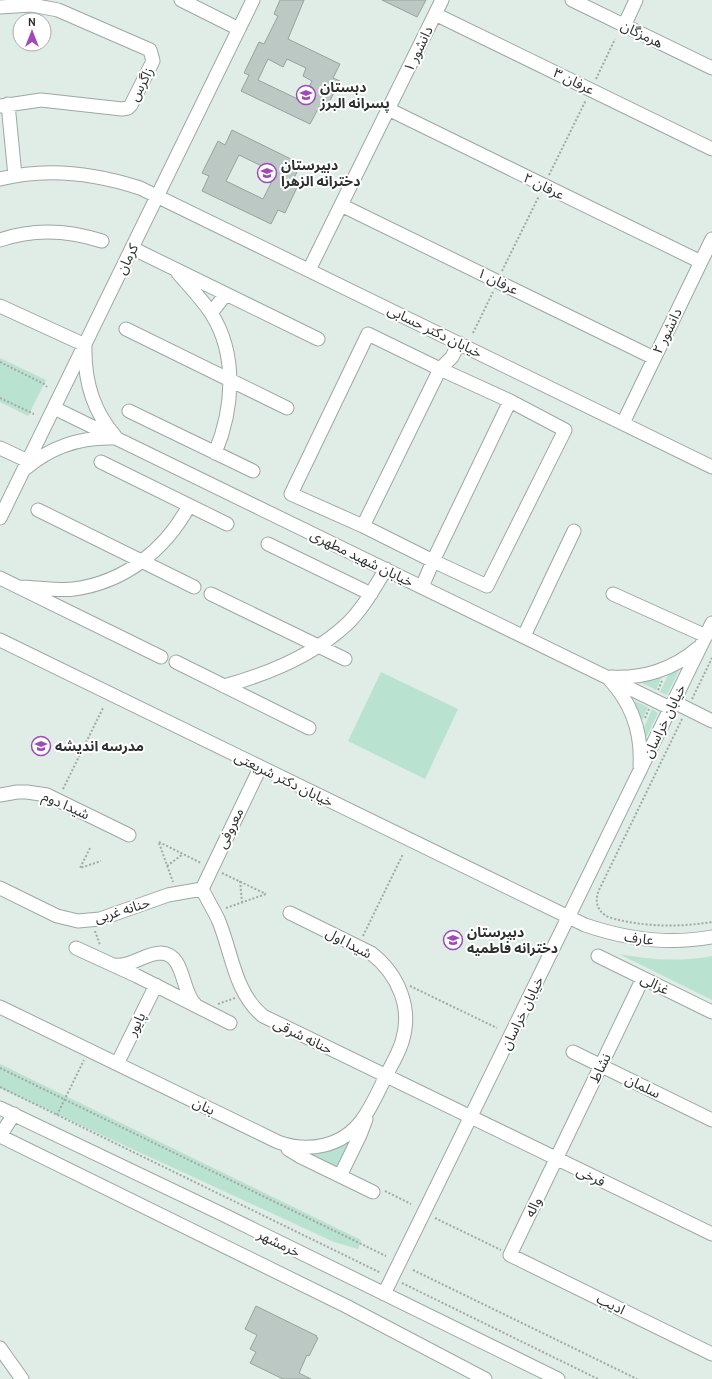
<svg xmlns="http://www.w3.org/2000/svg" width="712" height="1379" viewBox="0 0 712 1379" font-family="Cabin,'Noto Sans Arabic',sans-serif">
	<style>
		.green { fill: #bae2d1 }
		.building { fill: #bcc8c3; stroke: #97a29d; fill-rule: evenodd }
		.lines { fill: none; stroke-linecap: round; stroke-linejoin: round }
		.minor-casing { stroke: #9da8a3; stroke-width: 15 }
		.path { stroke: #a0a9a5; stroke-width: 2; stroke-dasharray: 2 2; stroke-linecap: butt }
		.minor { stroke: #fff; stroke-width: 13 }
		.labels { text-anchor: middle; stroke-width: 4; stroke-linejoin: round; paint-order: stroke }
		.street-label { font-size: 14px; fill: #2c312f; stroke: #fff }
		.poi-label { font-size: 14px; font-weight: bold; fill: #2c312f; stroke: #fff; text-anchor: start }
	</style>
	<rect width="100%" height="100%" fill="#e0ece6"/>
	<!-- green -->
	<path class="green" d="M 0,358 L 46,380 L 28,416 L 0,402 Z
		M 681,666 L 667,695 L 660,692 L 669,673 Z
		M 381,672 L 458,709 L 425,779 L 348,741 Z
		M 662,676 L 656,690 L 636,680 Z
		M 628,698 L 648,707 L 641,723 Z
		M 652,709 L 658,713 L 644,742 L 643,730 Z
		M 619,954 C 650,960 681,962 712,956 L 712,1000 Z
		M 0,1064 L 361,1240 L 358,1249 L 334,1242 L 0,1088 Z
		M 357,1134 L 339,1171 L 308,1154 L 330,1150 Z"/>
	<!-- building -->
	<path class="building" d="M 280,0 L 304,0 L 288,39 L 340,64 L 333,78 L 340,81 L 324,112 L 318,109 L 310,124 L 241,91 L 249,75 L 244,73 L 259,42 L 264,44 L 278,16 L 274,14 ZM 268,59 L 283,67 L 287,59 L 306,68 L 303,76 L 312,81 L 302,101 L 258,80 Z
		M 382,0 L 426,0 L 417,17 Z
		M 232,130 L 301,164 L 294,178 L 300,181 L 285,213 L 278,210 L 271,224 L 202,191 L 209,176 L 202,173 L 218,141 L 225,145 ZM 239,155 L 276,173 L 263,199 L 226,181 Z
		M 256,1306 L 317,1336 L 316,1337 L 318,1338 L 309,1356 L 307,1355 L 299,1373 L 311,1379 L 283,1379 L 250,1363 L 256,1352 L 250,1349 L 257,1335 L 245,1329 Z"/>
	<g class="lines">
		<!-- minor casing -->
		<g class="minor-casing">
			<path id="minor" d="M 181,0 L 239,29
				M 572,0 L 712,68
				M 0,7 L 32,5 L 58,10 L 150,50 L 153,61 L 131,105 L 128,108 L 122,109 L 41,100 L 0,106
				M 435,14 L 712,149
				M 624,26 L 636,0
				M 8,104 L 15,176
				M 388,109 L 701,262
				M 0,179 C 47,167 94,173 140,188 L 712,467
				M 341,205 L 654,358
				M 0,240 C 34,228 68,230 102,241
				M 132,248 L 318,339
				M 309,270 L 442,0
				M 178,273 C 189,286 202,299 211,313 C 238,355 233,410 215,453
				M 0,306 L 85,345 C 84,379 92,410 115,436
				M 211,313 L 226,294
				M 126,329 L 287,408
				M 459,343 L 452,357 L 440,369 L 510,401 L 565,430 L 487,586 L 433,561 L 510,401
				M 54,408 L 670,708
				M 129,411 L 253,471
				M 623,423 L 712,239
				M 0,448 L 28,461
				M 101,462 L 227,524
				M 26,468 C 51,447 81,437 113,438
				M 38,510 L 194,587
				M 0,518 L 253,0
				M 363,526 L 440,369 L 368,334 L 291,494 L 363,526 L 433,561 L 422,587
				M 268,544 L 371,594
				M 0,578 L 161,657
				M 19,587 C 34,587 59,591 74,589 C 125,582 165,550 189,506
				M 211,594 L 345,659
				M 613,594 L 706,636
				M 524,636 L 574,531
				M 0,640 L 585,925 C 626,939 669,945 712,937
				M 176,662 L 309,728
				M 611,677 C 643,679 674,669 698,648
				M 610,680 C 632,704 642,734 640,766
				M 224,686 C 268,674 313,656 347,624 C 362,610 375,587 386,569
				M 674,702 L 712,721
				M 0,795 L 17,792 L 27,792 L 47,795 L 129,835
				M 0,888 L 57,916 L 78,921 L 100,919 L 168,895 L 202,889
				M 202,889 C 207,899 213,909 218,919 C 232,952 234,992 263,1016 L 712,1234
				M 202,889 L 260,768
				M 76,948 L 137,976 L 230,1023
				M 598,956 L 712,1012
				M 114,965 C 132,967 145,953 161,953 C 185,954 181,991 195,1004
				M 643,978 L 510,1255 L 712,1354
				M 0,1007 L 278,1142 C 308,1153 342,1147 362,1120 C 371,1108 377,1094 384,1080 C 390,1067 398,1055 402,1042 C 413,1008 398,974 371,953 L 290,913
				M 573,1052 L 712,1120
				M 117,1064 L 156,985
				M 0,1108 L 224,1215 L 558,1379
				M 0,1136 L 346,1306 L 485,1379
				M 0,1136 L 14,1114
				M 288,1149 L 301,1157 L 373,1192
				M 340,1176 L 360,1135 L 366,1119
				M 384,1294 L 712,623
				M 0,1348 L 22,1379"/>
		</g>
		<!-- path -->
		<path class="path" d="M 596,79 L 615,39
			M 549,175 L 586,100
			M 502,271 L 539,196
			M 473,333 L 493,292
			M 0,362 L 44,384 L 47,387
			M 0,398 L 34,414
			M 658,690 L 662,681
			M 692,699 L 712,658
			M 645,718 L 649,709
			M 682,719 L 599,890 C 595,899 596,909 605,915 C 609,918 615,919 619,920 C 650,927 681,927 712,922
			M 63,789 L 103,708
			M 159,842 L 201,863
			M 159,843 L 173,882
			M 90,848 L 80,868 L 101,861
			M 167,866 L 183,854
			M 222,873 L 266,894
			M 240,881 L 242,902
			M 226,908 L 266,894
			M 95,931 L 100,945
			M 363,936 L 403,854
			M 410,986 L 497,1028
			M 218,1004 L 235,998
			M 0,1068 L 386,1256
			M 0,1087 L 381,1273
			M 57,1115 L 84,1060
			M 385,1191 L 411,1204
			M 435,1218 L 501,1250
			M 413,1270 L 637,1379
			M 402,1283 L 598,1379"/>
		<!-- minor -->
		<use href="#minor" class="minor"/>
	</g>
	<!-- icons -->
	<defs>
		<g id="school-ring" transform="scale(1)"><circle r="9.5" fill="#fff" stroke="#9f4ab7" stroke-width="1.5"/><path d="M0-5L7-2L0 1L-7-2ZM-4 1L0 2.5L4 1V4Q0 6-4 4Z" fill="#9f4ab7"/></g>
	</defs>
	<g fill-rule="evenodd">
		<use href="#school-ring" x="306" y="95"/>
		<use href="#school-ring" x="267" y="173"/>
		<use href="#school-ring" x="41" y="746"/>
		<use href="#school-ring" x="453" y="940"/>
	</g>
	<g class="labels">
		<!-- street labels -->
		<g class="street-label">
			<text transform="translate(642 34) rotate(26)" y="5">هرمزگان</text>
			<text transform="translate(418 49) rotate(-64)" y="5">دانشور ۱</text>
			<text transform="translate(574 81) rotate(26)" y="5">عرفان ۳</text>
			<text transform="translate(141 84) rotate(-62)" y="5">زاگرس</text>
			<text transform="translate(544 186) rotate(26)" y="5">عرفان ۲</text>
			<text transform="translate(127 259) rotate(-64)" y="5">کرمان</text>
			<text transform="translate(498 281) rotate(26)" y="5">عرفان ۱</text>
			<text transform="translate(435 331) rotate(26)" y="5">خیابان دکتر حسابی</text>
			<text transform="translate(667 331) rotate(-64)" y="5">دانشور ۲</text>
			<text transform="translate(362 558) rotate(26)" y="5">خیابان شهید مطهری</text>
			<text transform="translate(664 721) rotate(-64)" y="5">خیابان خراسان</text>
			<text transform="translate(284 779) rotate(26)" y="5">خیابان دکتر شریعتی</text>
			<text transform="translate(66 805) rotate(24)" y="5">شیدا دوم</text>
			<text transform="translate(230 828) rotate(-64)" y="5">معروفی</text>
			<text transform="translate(122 910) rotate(-17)" y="5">حنانه غربی</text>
			<text transform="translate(639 938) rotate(8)" y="5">عارف</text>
			<text transform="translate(349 943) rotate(28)" y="5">شیدا اول</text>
			<text transform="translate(655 984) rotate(26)" y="5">غزالی</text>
			<text transform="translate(522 1013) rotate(-64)" y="5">خیابان خراسان</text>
			<text transform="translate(136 1024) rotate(-64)" y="5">پایور</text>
			<text transform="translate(303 1036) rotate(26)" y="5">حنانه شرقی</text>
			<text transform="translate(600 1068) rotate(-64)" y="5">نشاط</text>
			<text transform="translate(643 1086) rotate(26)" y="5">سلمان</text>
			<text transform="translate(204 1106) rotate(26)" y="5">بنان</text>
			<text transform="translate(591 1176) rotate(26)" y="5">فرخی</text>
			<text transform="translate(533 1207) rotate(-64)" y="5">واله</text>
			<text transform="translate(279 1243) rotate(26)" y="5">خرمشهر</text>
			<text transform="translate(611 1304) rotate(26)" y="5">ادیب</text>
		</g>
		<!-- poi labels -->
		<g class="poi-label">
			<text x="320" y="92">دبستان<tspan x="320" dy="16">پسرانه البرز</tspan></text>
			<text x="281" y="170">دبیرستان<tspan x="281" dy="16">دخترانه الزهرا</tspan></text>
			<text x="55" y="751">مدرسه اندیشه</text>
			<text x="467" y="937">دبیرستان<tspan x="467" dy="16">دخترانه فاطمیه</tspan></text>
		</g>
	</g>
	<!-- north arrow -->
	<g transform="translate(32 32)"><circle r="19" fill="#ffffff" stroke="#abadac"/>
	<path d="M0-3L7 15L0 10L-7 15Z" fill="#9f4ab7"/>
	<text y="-6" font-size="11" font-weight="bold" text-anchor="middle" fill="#2c312f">N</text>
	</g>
</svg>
